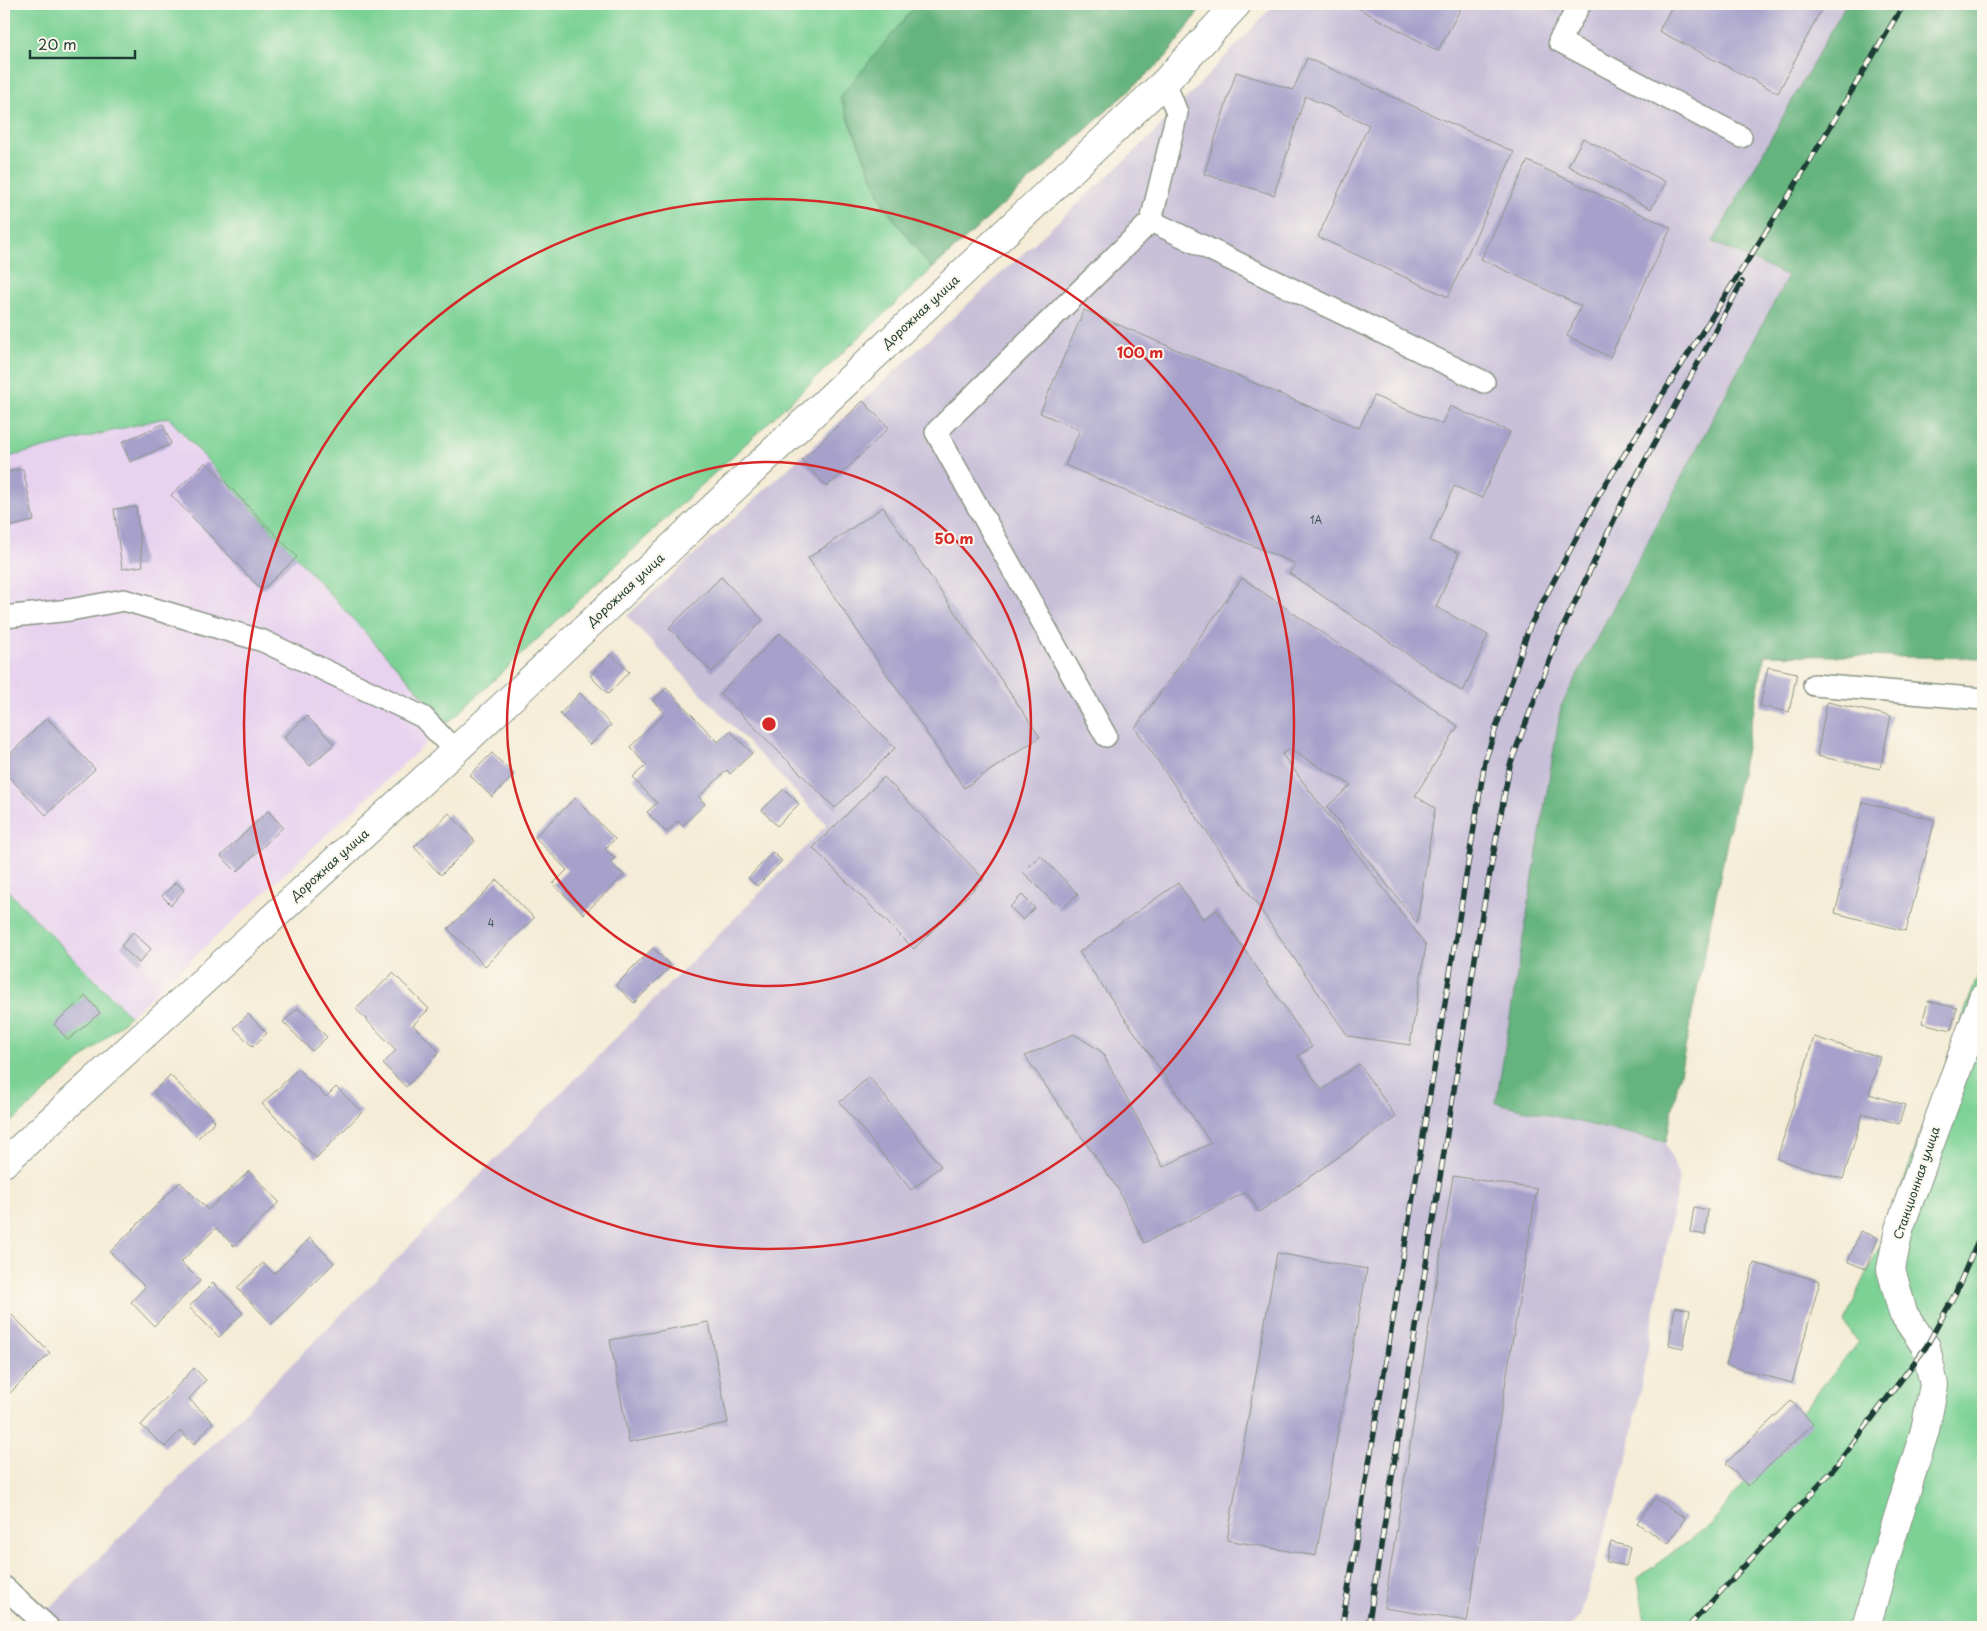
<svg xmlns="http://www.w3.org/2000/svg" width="1987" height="1631" viewBox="0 0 1987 1631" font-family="'Playpen Sans',sans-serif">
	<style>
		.built { fill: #e7d2ef }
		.industrial { fill: #c8bfd8 }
		.green { fill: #7cd295; stroke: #4e8864 }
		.forest { fill: #65b47e; stroke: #427859 }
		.building { fill: #a6a0ca }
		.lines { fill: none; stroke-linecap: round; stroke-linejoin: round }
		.lane-casing { stroke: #8a9485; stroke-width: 24 }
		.street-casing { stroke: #8a9485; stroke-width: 30 }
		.lane { stroke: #fff; stroke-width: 21 }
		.street { stroke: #fff; stroke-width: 28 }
		.rail-casing { stroke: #1f3d34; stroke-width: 5.5 }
		.rail { stroke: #fbf7ec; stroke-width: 4; stroke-dasharray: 11; stroke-linecap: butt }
		.ring { fill: none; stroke: #d62828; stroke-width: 2.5 }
		.labels { text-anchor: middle; stroke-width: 4; stroke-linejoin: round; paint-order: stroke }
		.number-label { font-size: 10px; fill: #41565a }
		.street-label { font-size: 12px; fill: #1f3d34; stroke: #fbf7ec }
		.centre { fill: #d62828; stroke: #fbf7ec; stroke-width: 2.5 }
		.ring-label { font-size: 15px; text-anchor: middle; font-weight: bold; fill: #d62828; stroke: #fbf7ec; stroke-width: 4; stroke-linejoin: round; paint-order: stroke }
	</style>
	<rect width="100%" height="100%" fill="#fbf7ec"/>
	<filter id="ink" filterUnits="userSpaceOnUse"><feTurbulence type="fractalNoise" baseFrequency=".02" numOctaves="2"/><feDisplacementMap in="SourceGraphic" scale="10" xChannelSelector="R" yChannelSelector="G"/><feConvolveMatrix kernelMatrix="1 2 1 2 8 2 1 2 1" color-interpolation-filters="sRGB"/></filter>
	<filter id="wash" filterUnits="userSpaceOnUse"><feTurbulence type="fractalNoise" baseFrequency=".0096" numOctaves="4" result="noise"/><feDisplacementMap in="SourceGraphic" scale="20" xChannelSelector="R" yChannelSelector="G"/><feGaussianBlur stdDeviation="1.12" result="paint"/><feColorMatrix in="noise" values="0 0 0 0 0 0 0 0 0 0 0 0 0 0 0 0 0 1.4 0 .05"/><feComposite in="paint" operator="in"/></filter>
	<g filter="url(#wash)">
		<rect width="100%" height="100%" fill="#f4ecd6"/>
		<!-- built -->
		<path class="built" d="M 168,417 L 448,723 L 130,1016 L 4,887 L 4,458 Z"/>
		<!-- industrial -->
		<path class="industrial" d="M 1275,4 L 1846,4 L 1713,242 L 1788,276 L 1561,706 L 1496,1103 L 1666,1142 L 1679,1178 L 1629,1453 L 1580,1617 L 1569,1627 L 63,1627 L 47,1611 L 827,825 L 627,616 L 1146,141 Z"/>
		<!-- green -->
		<path class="green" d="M 4,4 L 917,4 L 840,98 L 884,206 L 932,269 L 448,723 L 168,417 L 4,458 Z
			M 4,887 L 130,1016 L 4,1129 Z
			M 1983,961 L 1983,1627 L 1646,1627 L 1638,1578 L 1711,1524 L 1858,1342 L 1844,1322 L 1883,1239 Z"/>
		<!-- forest -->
		<path class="forest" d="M 917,4 L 1199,4 L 1202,7 L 1167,56 L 932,269 L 884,206 L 840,97 Z
			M 1846,4 L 1983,4 L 1983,658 L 1765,655 L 1666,1142 L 1496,1103 L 1561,706 L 1788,276 L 1713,242 Z"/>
		<g id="blocks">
			<!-- building -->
			<path class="building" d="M 1350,4 L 1463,4 L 1438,51 Z
				M 1673,4 L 1824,4 L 1778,93 L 1659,31 Z
				M 1307,58 L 1514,152 L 1448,297 L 1318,237 L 1369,125 L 1305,96 L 1274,195 L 1204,174 L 1236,72 L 1293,90 Z
				M 1583,138 L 1666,182 L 1651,209 L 1568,166 Z
				M 1528,161 L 1671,228 L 1610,357 L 1567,336 L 1581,306 L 1481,259 Z
				M 1084,310 L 1359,428 L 1374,396 L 1442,424 L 1450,406 L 1510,432 L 1482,498 L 1454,486 L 1430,541 L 1459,553 L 1436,607 L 1488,635 L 1463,692 L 1289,573 L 1296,564 L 1065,465 L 1080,430 L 1040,413 Z
				M 863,401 L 889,428 L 827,487 L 802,460 Z
				M 163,424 L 171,444 L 130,462 L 122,442 Z
				M 206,462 L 297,557 L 262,590 L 171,495 Z
				M 23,469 L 34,521 L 4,528 L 4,473 Z
				M 136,507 L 143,566 L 122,569 L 114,509 Z
				M 883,507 L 1040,737 L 964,788 L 808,558 Z
				M 721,577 L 763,620 L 712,672 L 669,628 Z
				M 1242,578 L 1458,726 L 1415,796 L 1435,808 L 1417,923 L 1327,807 L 1351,785 L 1289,749 L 1282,754 L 1426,945 L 1410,1045 L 1348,1036 L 1135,728 Z
				M 780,633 L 895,748 L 835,808 L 720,693 Z
				M 611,654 L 629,672 L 608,694 L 590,676 Z
				M 1768,667 L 1797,673 L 1789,712 L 1760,706 Z
				M 666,688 L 718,742 L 730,731 L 752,753 L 730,774 L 727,770 L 699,797 L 705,804 L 682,826 L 678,821 L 666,832 L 647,812 L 657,803 L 633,778 L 647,765 L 630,747 L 665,713 L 653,701 Z
				M 580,693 L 611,725 L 590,745 L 560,714 Z
				M 1827,702 L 1891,716 L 1880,769 L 1817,756 Z
				M 307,716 L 334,744 L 310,766 L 284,737 Z
				M 47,718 L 95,769 L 46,815 L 4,772 L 4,760 Z
				M 492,753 L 514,775 L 492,797 L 470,775 Z
				M 884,777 L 984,879 L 914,949 L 813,848 Z
				M 784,789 L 799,804 L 777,826 L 762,810 Z
				M 575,798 L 615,839 L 605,849 L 615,858 L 610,862 L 624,875 L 584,914 L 553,884 L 567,870 L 535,837 Z
				M 1863,802 L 1935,820 L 1906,931 L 1835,913 Z
				M 268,811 L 283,827 L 237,872 L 221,856 Z
				M 449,813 L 475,841 L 441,875 L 414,847 Z
				M 773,852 L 782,861 L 757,886 L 748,878 Z
				M 1040,855 L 1078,894 L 1061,910 L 1023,872 Z
				M 497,880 L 534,918 L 485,966 L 448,929 Z
				M 176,882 L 184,890 L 171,905 L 162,896 Z
				M 1178,883 L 1203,919 L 1217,910 L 1312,1047 L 1298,1056 L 1322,1090 L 1359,1064 L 1396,1117 L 1259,1212 L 1246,1192 L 1144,1243 L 1118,1189 L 1025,1056 L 1074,1034 L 1102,1052 L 1163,1167 L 1211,1143 L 1079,952 Z
				M 1022,895 L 1035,908 L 1023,920 L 1010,907 Z
				M 133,932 L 151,949 L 139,963 L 121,946 Z
				M 653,948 L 671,966 L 634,1003 L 616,985 Z
				M 393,973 L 429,1009 L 413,1025 L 440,1052 L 406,1087 L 383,1064 L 396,1050 L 356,1009 Z
				M 86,996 L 100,1013 L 68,1040 L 54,1024 Z
				M 1928,1001 L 1957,1008 L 1951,1030 L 1922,1023 Z
				M 298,1008 L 327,1037 L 312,1051 L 283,1022 Z
				M 248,1014 L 267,1033 L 253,1047 L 234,1028 Z
				M 1814,1037 L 1880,1057 L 1869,1094 L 1905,1105 L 1899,1124 L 1863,1113 L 1843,1179 L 1777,1159 Z
				M 298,1069 L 326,1097 L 336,1087 L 362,1112 L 316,1158 L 262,1104 Z
				M 170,1075 L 215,1121 L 198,1138 L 153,1092 Z
				M 869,1077 L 941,1166 L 911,1190 L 840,1102 Z
				M 249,1171 L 279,1202 L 234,1246 L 216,1228 L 181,1262 L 200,1281 L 154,1326 L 131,1302 L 145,1287 L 110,1252 L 180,1182 L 208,1210 Z
				M 1453,1176 L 1537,1189 L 1467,1621 L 1384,1608 Z
				M 1694,1207 L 1708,1210 L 1705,1235 L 1690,1232 Z
				M 1860,1231 L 1878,1238 L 1866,1269 L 1848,1262 Z
				M 310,1238 L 334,1263 L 272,1324 L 237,1288 L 263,1263 L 274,1274 Z
				M 1277,1253 L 1367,1269 L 1316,1556 L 1227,1540 Z
				M 1754,1263 L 1820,1281 L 1792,1383 L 1726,1365 Z
				M 213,1283 L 243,1313 L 219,1337 L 189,1307 Z
				M 1675,1307 L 1690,1310 L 1683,1348 L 1669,1345 Z
				M 8,1311 L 50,1353 L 4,1399 L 4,1315 Z
				M 709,1322 L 728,1423 L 629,1442 L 610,1340 Z
				M 194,1368 L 206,1380 L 189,1399 L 213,1422 L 194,1444 L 180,1431 L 165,1447 L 141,1425 Z
				M 1791,1401 L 1813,1424 L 1748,1486 L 1726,1463 Z
				M 1655,1498 L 1685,1518 L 1668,1544 L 1637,1523 Z
				M 1611,1542 L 1630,1547 L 1626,1566 L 1606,1562 Z"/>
		</g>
	</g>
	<g filter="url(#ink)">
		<use href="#blocks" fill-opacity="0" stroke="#8a9485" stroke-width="1"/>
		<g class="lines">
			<!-- lane casing -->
			<g class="lane-casing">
				<path id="lane" d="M 1580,4 L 1559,41 L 1741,137
					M 1151,221 L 1177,113 L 1165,82
					M 4,617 L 70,610 L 124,600 L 263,641 L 423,717 L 455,751
					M 1814,685 L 1983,699
					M 1106,736 L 936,432 L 1151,221 L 1484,382
					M 4,1587 L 48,1627"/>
			</g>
			<!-- street casing -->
			<g class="street-casing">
				<path id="street" d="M 4,1163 L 455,751 L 1165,82 L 1237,4
					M 1866,1627 L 1886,1556 L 1925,1430 L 1934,1385 L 1926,1347 L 1903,1313 L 1891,1269 L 1899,1229 L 1983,998"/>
			</g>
			<!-- lane -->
			<use href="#lane" class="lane"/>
			<!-- street -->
			<use href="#street" class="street"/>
			<!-- rail casing -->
			<g class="rail-casing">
				<path id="rail" d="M 1342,1627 L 1485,761 L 1529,628 L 1600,493 L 1788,197 L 1904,4
					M 1368,1627 L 1482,915 L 1510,765 L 1558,638 L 1622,503 L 1742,282
					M 1688,1627 L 1832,1471 L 1926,1347 L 1955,1294 L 1983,1229"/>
			</g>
			<!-- rail -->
			<use href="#rail" class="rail"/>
		</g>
	</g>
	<!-- distance rings -->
	<g class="ring">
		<circle cx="769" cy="724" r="262"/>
		<circle cx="769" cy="724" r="525"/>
	</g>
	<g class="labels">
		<!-- number labels -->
		<g class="number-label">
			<text x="1316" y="524">1А</text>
			<text x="491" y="927">4</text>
		</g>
		<!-- street labels -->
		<g class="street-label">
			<text transform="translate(921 312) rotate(-43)" y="4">Дорожная улица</text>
			<text transform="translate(626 590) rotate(-43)" y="4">Дорожная улица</text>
			<text transform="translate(330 865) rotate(-42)" y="4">Дорожная улица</text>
			<text transform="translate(1917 1183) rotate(-71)" y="4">Станционная улица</text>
		</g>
	</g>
	<circle cx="769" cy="724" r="8" class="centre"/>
	<g class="ring-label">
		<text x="1140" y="358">100 m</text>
		<text x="954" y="544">50 m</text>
	</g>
	<!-- margin -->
	<rect width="1987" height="1631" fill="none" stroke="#fbf7ec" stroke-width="20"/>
	<!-- scale -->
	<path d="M30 50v8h105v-8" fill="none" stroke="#1f3d34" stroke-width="2.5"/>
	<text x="38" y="50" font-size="15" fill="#1f3d34" stroke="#fbf7ec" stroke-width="4" paint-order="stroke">20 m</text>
</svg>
